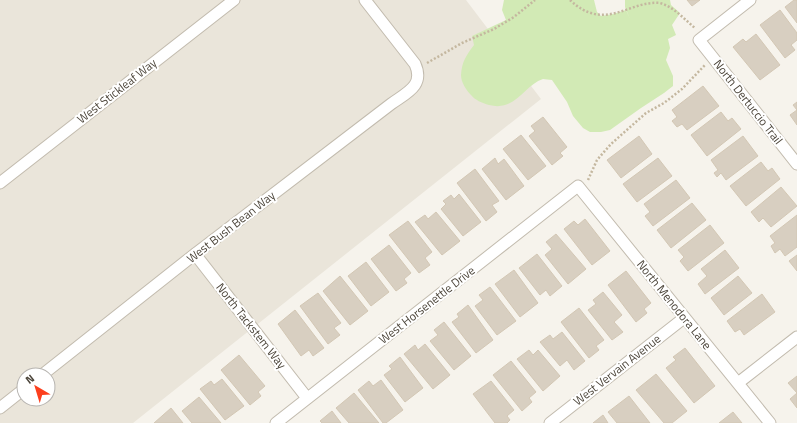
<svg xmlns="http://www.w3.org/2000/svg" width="797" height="423" viewBox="0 0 797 423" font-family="'Titillium Web',sans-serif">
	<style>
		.residential { fill: #eae5da; fill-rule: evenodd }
		.green { fill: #d2eab5 }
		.building { fill: #d8cfc1; stroke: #d3c7b4 }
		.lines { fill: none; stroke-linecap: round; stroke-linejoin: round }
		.minor-casing { stroke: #c2bbae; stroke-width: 13 }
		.path { stroke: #c4b79f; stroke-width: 2.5; stroke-dasharray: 2 2; stroke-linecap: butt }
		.minor { stroke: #fff; stroke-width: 11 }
		.labels { text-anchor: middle; stroke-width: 4; stroke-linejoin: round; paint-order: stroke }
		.street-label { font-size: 12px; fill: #4b4439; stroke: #fff }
	</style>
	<rect width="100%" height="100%" fill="#f6f3ec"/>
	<!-- residential -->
	<path class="residential" d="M 0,0 L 466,0 L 541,99 L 133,423 L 0,423 ZM 24,375 L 48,375 L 48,399 L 24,399 Z"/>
	<!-- green -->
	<path class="green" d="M 504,0 L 594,0 L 597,12 L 601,16 L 613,14 L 626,10 L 630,19 L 625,7 L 625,0 L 670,0 L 671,5 L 680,13 L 672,25 L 676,35 L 668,39 L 670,48 L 666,60 L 673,76 L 673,86 L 664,93 L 641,108 L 610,130 L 601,132 L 590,132 L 583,128 L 573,116 L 567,102 L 552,80 C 549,80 545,79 543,79 C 524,85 516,112 489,105 C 482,103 475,100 471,95 C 466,90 461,82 461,75 C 462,61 466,56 474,45 L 472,36 L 506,20 L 502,10 Z"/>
	<!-- building -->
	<path class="building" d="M 687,0 L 700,0 L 692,6 Z
		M 794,0 L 797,0 L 797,23 L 785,7 Z
		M 780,10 L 797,33 L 797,40 L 791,45 L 795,50 L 785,58 L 760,25 Z
		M 756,34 L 780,65 L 760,80 L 733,47 L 743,39 L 746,42 Z
		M 703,86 L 719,106 L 687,130 L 682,124 L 677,127 L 672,121 L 677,117 L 672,110 Z
		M 797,102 L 797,125 L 790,115 L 797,110 L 793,105 Z
		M 721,112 L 728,121 L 732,118 L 741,129 L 707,156 L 691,135 Z
		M 543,117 L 567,147 L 560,153 L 563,156 L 552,165 L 529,136 L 535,131 L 531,126 Z
		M 521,135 L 546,166 L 528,180 L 503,149 Z
		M 639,136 L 652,154 L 621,178 L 607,160 Z
		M 743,136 L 758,156 L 726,180 L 721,173 L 717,177 L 714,173 L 718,170 L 711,160 Z
		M 495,158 L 498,164 L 504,159 L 524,186 L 506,200 L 482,169 Z
		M 658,158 L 672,176 L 637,202 L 623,184 Z
		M 761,162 L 768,171 L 772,168 L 780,179 L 746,206 L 730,186 Z
		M 475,169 L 499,201 L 492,205 L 497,212 L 486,221 L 457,183 Z
		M 676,180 L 690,198 L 653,226 L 645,216 L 650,212 L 644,204 Z
		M 781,187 L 797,206 L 771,227 L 763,218 L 759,222 L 751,212 Z
		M 459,194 L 481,222 L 463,236 L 441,209 L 446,204 L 443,201 L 451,195 L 454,199 Z
		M 692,203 L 706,220 L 671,248 L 657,230 Z
		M 436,212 L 460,241 L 442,255 L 415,222 L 425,215 L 428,219 Z
		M 797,215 L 797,247 L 785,256 L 780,249 L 775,253 L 771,246 L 775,243 L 770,236 Z
		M 585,219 L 610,251 L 592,265 L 564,229 L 574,221 L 578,225 Z
		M 408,221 L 432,252 L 425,258 L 430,265 L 419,273 L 389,235 Z
		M 710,225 L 724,243 L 688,271 L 680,261 L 684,257 L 678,250 Z
		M 556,234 L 586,269 L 568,284 L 545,255 L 552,249 L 546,242 Z
		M 389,245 L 411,273 L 404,279 L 407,283 L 396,291 L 371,259 Z
		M 725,250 L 739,268 L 705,294 L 698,284 L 707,276 L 701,269 Z
		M 537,254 L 562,286 L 550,296 L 546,290 L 540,295 L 519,268 Z
		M 797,255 L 797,271 L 789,261 Z
		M 366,262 L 389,292 L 371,306 L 348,276 Z
		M 514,270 L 538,303 L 520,317 L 495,284 Z
		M 626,271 L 651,303 L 644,309 L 647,313 L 636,322 L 608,285 Z
		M 340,276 L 368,311 L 350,325 L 323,291 Z
		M 738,276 L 752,293 L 724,315 L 711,298 Z
		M 490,287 L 516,321 L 497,335 L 475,306 L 483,300 L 479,295 Z
		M 603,292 L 622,315 L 614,322 L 623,332 L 612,340 L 588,310 L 596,304 L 593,300 Z
		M 318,293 L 341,323 L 334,328 L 340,335 L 328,344 L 300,306 Z
		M 762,294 L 775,312 L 744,335 L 740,329 L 735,332 L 727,321 Z
		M 468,305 L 493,340 L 476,353 L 452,322 L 459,317 L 457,314 Z
		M 579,308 L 604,340 L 596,346 L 599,350 L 589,358 L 561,322 Z
		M 295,310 L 324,348 L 313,356 L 309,350 L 301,356 L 278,324 Z
		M 444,322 L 471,356 L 454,370 L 430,341 L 438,335 L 434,330 Z
		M 562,332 L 585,361 L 574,370 L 567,360 L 560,366 L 540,342 L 550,335 L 553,339 Z
		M 425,344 L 450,375 L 433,389 L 404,354 L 415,345 L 418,350 Z
		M 685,348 L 715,386 L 694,403 L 666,368 L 676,360 L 673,357 Z
		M 529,350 L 533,355 L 538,350 L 560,376 L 543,391 L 517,359 Z
		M 239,355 L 265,386 L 258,392 L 261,396 L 250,405 L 221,370 Z
		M 400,357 L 423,388 L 405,402 L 384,375 L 392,369 L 389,366 Z
		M 511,361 L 536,392 L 529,398 L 532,402 L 522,411 L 493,375 Z
		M 656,374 L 687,411 L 672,423 L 664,423 L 636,390 Z
		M 797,376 L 797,408 L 790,399 L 797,393 L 788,383 Z
		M 222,379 L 244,406 L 225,420 L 200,389 L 211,381 L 214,385 Z
		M 381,380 L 403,410 L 386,423 L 383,423 L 358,390 L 369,381 L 373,386 Z
		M 491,381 L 514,410 L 507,416 L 510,420 L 507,423 L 495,423 L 473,394 Z
		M 354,393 L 379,423 L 349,423 L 336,408 Z
		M 629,396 L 650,423 L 617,423 L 608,412 Z
		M 199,397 L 221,423 L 192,423 L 182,411 Z
		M 171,408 L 183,423 L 154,423 Z
		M 332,411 L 341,423 L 322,423 L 320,421 Z
		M 733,412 L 742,423 L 719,423 Z
		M 603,415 L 608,423 L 593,423 Z"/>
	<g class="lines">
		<!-- minor casing -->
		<g class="minor-casing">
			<path id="minor" d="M 750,0 L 699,40 L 797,164
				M 0,183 L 234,0
				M 195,254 L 307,398
				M 42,375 L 195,254 L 391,104 C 406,93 425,86 415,64 L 365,0
				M 738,383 L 797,337
				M 0,408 L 24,389
				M 276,423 L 578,186 L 770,423
				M 550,423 L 684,318"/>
		</g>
		<!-- path -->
		<path class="path" d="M 570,0 C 605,33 629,0 660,3 C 674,7 684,19 695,28
			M 427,63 L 462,43 L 494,29 L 514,17 L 535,0
			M 588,180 L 597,160 L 611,144 L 646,113 L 664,103 L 682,89 L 705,65"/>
		<!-- minor -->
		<use href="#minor" class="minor"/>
	</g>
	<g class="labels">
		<!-- street labels -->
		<g class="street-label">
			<text transform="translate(117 91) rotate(-38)" y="4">West Stickleaf Way</text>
			<text transform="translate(748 102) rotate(52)" y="4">North Dertuccio Trail</text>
			<text transform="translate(231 227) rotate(-38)" y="4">West Bush Bean Way</text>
			<text transform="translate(427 305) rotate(-38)" y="4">West Horsenettle Drive</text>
			<text transform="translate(674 305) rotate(51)" y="4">North Menodora Lane</text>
			<text transform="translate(251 326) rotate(52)" y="4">North Tackstem Way</text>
			<text transform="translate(617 370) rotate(-38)" y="4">West Vervain Avenue</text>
		</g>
	</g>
	<!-- north arrow -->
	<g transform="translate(36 387) rotate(322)"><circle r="19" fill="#ffffff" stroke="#b7b4b0"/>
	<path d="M0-3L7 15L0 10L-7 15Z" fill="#fc3f1d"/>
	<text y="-6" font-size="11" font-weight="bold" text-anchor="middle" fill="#4b4439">N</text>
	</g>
</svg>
